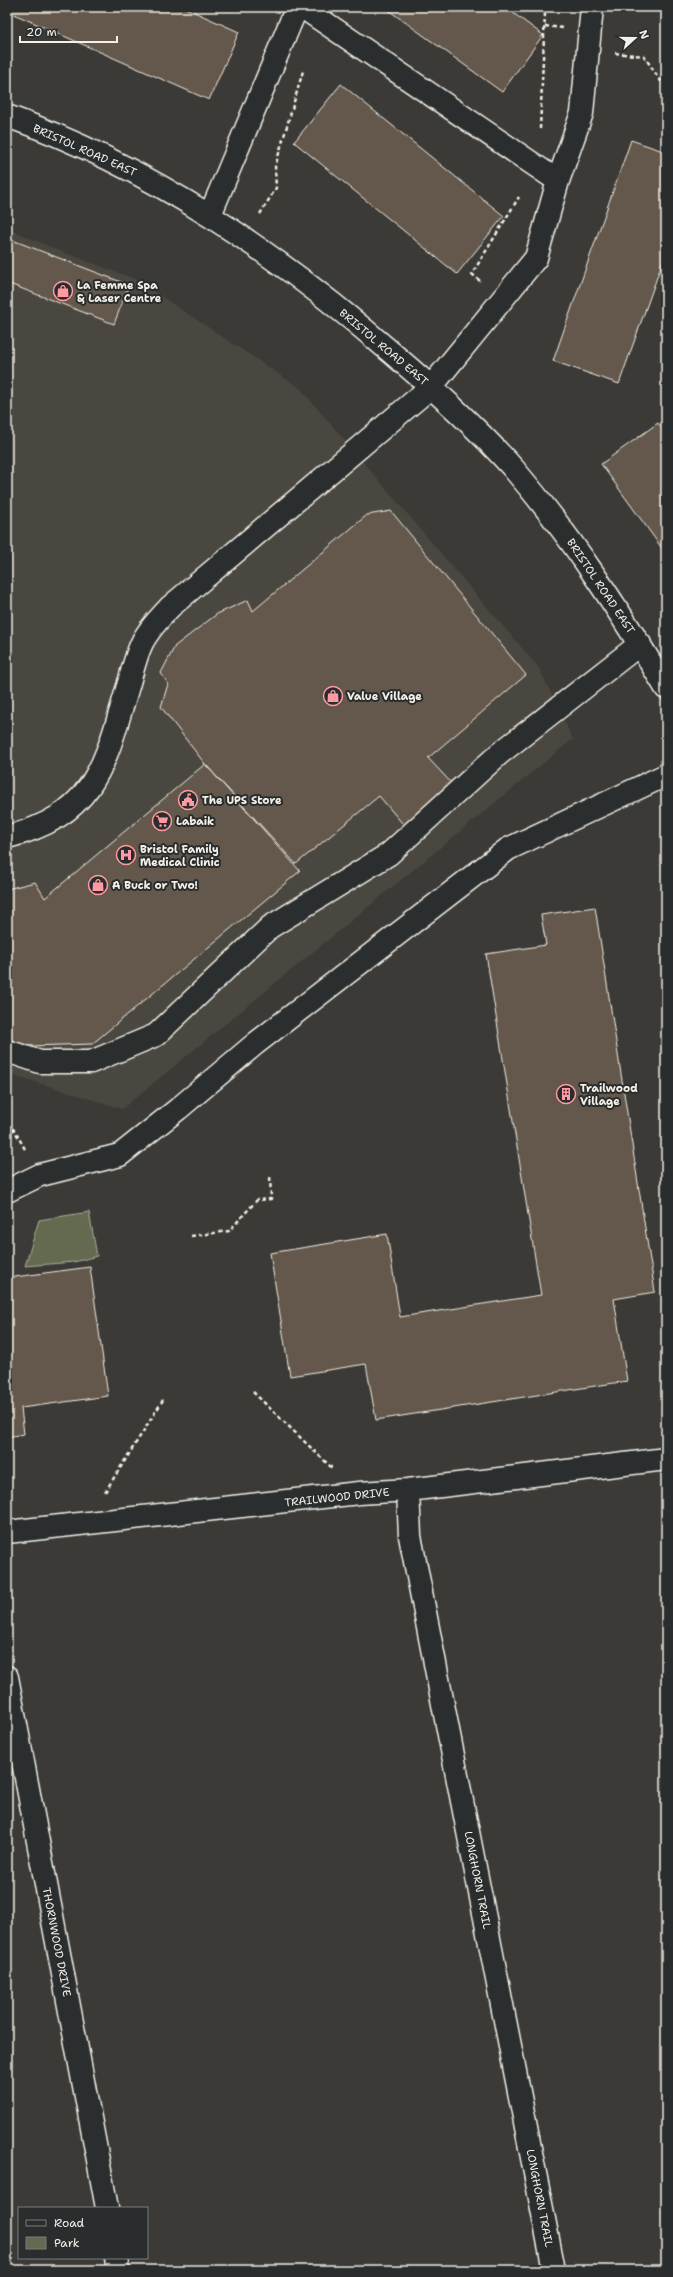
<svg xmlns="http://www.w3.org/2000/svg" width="673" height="2277" viewBox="0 0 673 2277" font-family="'Shantell Sans',sans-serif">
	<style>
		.built { fill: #4a4640 }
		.green { fill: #646a50; stroke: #acae9c }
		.building { fill: #64594b; stroke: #f4f1e8 }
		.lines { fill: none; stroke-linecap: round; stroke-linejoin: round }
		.minor-casing { stroke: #f4f1e8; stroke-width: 25 }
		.path { stroke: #f4f1e8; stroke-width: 2.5; stroke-dasharray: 4 3; stroke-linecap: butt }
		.minor { stroke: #2a2d2e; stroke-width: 22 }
		.labels { text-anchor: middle; stroke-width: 4; stroke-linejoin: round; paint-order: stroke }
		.street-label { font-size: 11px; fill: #f4f1e8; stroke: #2a2d2e }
		.poi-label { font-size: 11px; font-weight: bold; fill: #f4f1e8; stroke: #2a2d2e; text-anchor: start }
	</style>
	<rect width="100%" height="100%" fill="#3b3a37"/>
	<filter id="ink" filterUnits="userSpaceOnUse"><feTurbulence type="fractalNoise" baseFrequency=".025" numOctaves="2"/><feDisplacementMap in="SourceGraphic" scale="8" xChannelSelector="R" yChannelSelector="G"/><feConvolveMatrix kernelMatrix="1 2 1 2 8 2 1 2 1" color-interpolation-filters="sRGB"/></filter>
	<g filter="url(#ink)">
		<!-- built -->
		<path class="built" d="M 7,228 L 58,250 L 135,279 L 300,388 L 539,668 L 573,739 L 122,1109 L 7,1073 Z"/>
		<!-- green -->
		<path class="green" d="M 89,1212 L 97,1256 L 74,1262 L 25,1266 L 39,1220 Z"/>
		<!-- building -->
		<path class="building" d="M 7,7 L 183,7 L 239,32 L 209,100 L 7,11 Z
			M 384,7 L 505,7 L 543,35 L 502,92 Z
			M 341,84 L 504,216 L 457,274 L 294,142 Z
			M 631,140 L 666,152 L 666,252 L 619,384 L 553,361 Z
			M 7,238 L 129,285 L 114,324 L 7,283 Z
			M 658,423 L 666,434 L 666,554 L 601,464 Z
			M 391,511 L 526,675 L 428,758 L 456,788 L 408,830 L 379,796 L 296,864 L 205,764 L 161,707 L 168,684 L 161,673 L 175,646 L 217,614 L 248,600 L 253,611 L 367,515 Z
			M 205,764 L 300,871 L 92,1044 L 30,1046 L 7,1039 L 7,889 L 35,882 L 45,898 Z
			M 595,907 L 655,1292 L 614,1299 L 627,1381 L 376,1420 L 366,1364 L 290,1376 L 270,1253 L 387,1234 L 400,1317 L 541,1295 L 486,954 L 546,945 L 541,915 Z
			M 90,1267 L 108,1396 L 21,1408 L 24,1434 L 7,1437 L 7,1278 Z"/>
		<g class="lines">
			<!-- minor casing -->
			<g class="minor-casing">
				<path id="minor" d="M 7,116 C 151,167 278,254 393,354 C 433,388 478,429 513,468 C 572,537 619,610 666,688
					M 558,181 L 582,113 L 592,7
					M 210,215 L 297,7
					M 7,837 C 96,815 105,763 128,686 C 132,673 135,658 141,645 C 147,631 160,618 170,607 L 431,387 L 536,258 L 558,181 L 302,7
					M 7,1051 L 40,1062 L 91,1062 L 156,1035 L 270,927 L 389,854 L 499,754 L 640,644
					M 7,1191 L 40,1175 L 120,1155 L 178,1109 L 255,1044 L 508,849 L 666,775
					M 408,1490 L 410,1536 L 554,2270
					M 7,1532 L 359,1493 L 408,1490 L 666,1459
					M 7,1677 L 107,2208
					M 116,2258 L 118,2270"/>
			</g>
			<!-- path -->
			<path class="path" d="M 545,26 L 563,28
				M 615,53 L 644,56 L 666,89
				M 540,129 L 545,13 L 542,7
				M 260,214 L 276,188 L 275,167 L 303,71
				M 480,281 L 472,274 L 519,197
				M 7,1123 L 15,1131 L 26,1151
				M 191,1236 L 229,1231 L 257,1200 L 271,1199 L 270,1175
				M 253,1392 L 332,1468
				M 105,1492 L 163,1400"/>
			<!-- minor -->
			<use href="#minor" class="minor"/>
		</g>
	</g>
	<!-- icons -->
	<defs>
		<g id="shop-ring" transform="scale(1)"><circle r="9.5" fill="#2a2d2e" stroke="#ff9aa2" stroke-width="1.5"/><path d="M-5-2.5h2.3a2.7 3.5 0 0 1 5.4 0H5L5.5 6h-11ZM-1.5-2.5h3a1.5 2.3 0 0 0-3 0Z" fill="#ff9aa2"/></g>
		<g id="civic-ring" transform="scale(1)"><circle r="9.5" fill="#2a2d2e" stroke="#ff9aa2" stroke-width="1.5"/><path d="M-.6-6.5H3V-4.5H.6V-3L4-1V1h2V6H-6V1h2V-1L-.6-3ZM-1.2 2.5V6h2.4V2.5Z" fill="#ff9aa2"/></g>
		<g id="supermarket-ring" transform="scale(1)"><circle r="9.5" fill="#2a2d2e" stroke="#ff9aa2" stroke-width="1.5"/><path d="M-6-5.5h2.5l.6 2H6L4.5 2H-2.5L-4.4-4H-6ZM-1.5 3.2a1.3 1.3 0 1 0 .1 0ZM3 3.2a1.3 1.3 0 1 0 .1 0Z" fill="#ff9aa2"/></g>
		<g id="hospital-ring" transform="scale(1)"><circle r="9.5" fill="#2a2d2e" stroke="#ff9aa2" stroke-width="1.5"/><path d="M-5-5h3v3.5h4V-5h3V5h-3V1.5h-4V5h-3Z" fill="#ff9aa2"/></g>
		<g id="building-ring" transform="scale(1)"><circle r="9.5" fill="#2a2d2e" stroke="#ff9aa2" stroke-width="1.5"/><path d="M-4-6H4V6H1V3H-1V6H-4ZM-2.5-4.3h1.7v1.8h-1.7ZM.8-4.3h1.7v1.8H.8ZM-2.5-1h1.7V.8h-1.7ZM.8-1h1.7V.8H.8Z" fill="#ff9aa2"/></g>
	</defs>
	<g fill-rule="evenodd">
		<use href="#shop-ring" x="63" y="291"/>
		<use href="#shop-ring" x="333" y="696"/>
		<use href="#civic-ring" x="188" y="800"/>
		<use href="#supermarket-ring" x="162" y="821"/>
		<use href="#hospital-ring" x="126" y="855"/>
		<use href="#shop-ring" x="98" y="885"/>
		<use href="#building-ring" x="566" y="1094"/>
	</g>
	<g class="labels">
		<!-- street labels -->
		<g class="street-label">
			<text transform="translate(85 150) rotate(24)" y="4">BRISTOL ROAD EAST</text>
			<text transform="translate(384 347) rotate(40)" y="4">BRISTOL ROAD EAST</text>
			<text transform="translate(601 586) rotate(56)" y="4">BRISTOL ROAD EAST</text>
			<text transform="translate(337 1497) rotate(-6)" y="4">TRAILWOOD DRIVE</text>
			<text transform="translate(478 1880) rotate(79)" y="4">LONGHORN TRAIL</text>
			<text transform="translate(57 1942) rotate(79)" y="4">THORNWOOD DRIVE</text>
			<text transform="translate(540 2198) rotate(79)" y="4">LONGHORN TRAIL</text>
		</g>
		<!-- poi labels -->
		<g class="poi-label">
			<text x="77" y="289">La Femme Spa<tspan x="77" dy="13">&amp; Laser Centre</tspan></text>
			<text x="347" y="700">Value Village</text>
			<text x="202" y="804">The UPS Store</text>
			<text x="176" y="825">Labaik</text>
			<text x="140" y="853">Bristol Family<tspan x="140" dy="13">Medical Clinic</tspan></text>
			<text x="112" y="889">A Buck or Two!</text>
			<text x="580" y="1092">Trailwood<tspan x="580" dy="13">Village</tspan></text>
		</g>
	</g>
	<!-- margin -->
	<rect width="673" height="2277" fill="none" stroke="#2a2d2e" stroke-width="24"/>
	<rect x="12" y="12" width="649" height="2253" fill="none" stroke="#f4f1e8" stroke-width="1.5" filter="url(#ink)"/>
	<!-- legend -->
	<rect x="18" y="2207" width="130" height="52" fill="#2a2d2e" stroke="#7b7b78"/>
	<rect x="26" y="2220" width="20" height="6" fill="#2a2d2e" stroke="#7b7b78"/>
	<text x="54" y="2227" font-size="12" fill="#f4f1e8">Road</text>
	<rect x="26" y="2237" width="20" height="12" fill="#646a50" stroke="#7b7b78"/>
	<text x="54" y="2247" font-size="12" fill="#f4f1e8">Park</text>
	<!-- north arrow -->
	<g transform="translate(635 38) rotate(69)" stroke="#2a2d2e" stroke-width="3" paint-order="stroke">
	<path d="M0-3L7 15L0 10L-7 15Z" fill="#f4f1e8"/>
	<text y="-6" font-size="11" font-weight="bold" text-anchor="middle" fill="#f4f1e8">N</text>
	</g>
	<!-- scale -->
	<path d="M20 36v6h97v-6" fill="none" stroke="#f4f1e8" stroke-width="2"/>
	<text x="26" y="36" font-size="12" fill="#f4f1e8" stroke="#2a2d2e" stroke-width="3" paint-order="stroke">20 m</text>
</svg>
